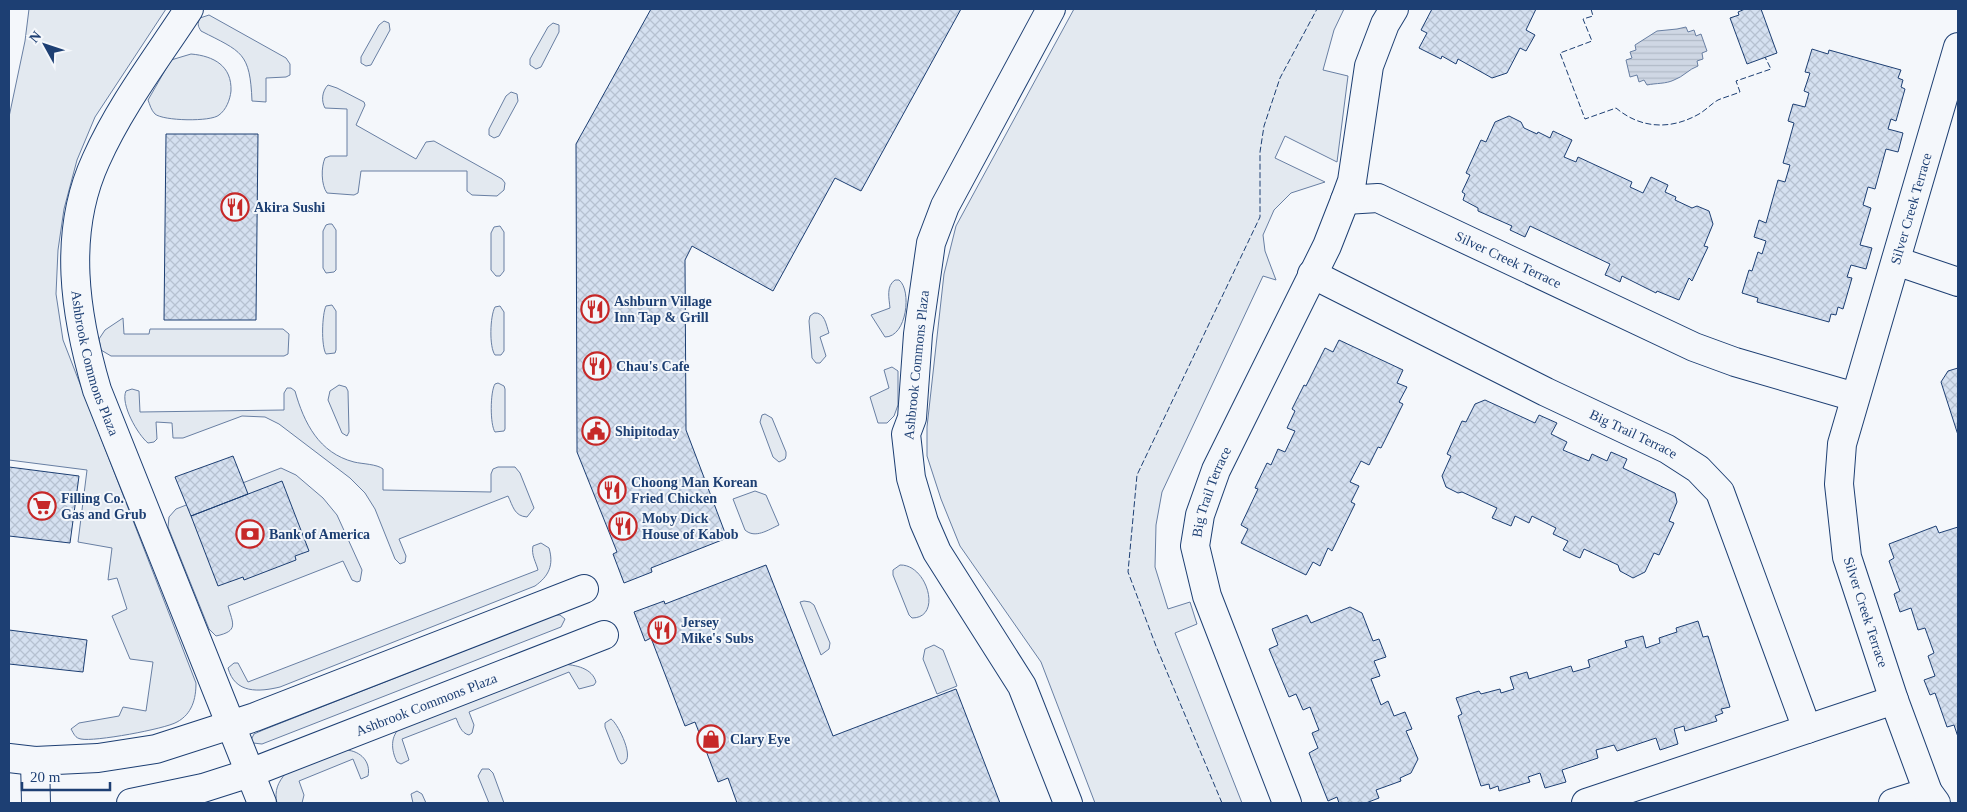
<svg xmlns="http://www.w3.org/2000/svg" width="1967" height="812" viewBox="0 0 1967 812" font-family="Georgia,serif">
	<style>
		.green { fill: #e3e9f0; stroke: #687fa3 }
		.water { fill: url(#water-rules); stroke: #687fa3 }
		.building { fill: url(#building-cross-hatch); stroke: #1d3f73 }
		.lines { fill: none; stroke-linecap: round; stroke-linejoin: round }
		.minor-casing { stroke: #1d3f73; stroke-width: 30 }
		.minor { stroke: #f4f7fb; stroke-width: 28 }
		.fence { stroke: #1d3f73; stroke-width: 1; stroke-dasharray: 6 2.5; stroke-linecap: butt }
		.labels { text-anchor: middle; stroke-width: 4; stroke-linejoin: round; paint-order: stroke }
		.poi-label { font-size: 14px; font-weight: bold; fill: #1d3f73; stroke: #f4f7fb; text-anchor: start }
		.street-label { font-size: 14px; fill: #1d3f73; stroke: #f4f7fb }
	</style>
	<defs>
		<pattern id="water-rules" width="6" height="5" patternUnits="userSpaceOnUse" patternTransform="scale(1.25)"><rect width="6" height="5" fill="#cfd7e4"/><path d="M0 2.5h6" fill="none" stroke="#b1bac7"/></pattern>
		<pattern id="building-cross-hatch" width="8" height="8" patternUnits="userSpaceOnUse" patternTransform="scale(1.25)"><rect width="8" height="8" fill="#d5e0f0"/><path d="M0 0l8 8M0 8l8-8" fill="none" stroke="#b6c1d1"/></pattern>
	</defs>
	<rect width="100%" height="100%" fill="#f4f7fb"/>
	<!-- green -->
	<path class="green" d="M 29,9 L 166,9 L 95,117 L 77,160 L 64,209 L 58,250 L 56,294 L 63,340 L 196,683 C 196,699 192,714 177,722 C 165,729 94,742 81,739 C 75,738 74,734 71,729 L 79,723 L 119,716 L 123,707 L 146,711 L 153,662 L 130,659 L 112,616 L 127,609 L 117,578 L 108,580 L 112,548 L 78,542 L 87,470 L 9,460 L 9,117 L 25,41 Z
		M 1074,9 L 1344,9 L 1334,30 L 1323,70 L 1348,76 L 1337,162 L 1285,136 L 1275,158 L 1325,182 L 1291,193 L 1274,210 L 1263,235 L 1265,251 L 1276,280 L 1263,276 L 1162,492 L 1156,525 L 1155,567 L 1168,609 L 1190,602 L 1197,624 L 1175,633 L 1242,803 L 1095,803 L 1041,662 L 960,546 L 941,499 L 927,456 L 927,427 L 944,274 L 956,226 Z
		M 209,15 L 286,58 L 290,64 L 290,75 L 286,77 L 266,78 L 266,102 L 252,101 C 250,52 242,52 201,31 C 198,26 197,24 200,18 Z
		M 384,21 L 389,23 L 390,30 L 371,65 L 366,66 L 361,63 L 361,57 L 379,25 Z
		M 553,23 L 559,25 L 559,32 L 541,67 L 536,69 L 530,65 L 530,59 L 548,27 Z
		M 191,54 C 214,56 232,66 231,91 C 230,100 226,110 219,115 C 211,122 163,121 155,114 C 151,110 150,105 148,100 L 171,60 Z
		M 328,85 L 337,88 L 364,102 L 365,105 L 356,125 L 416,159 L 426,142 L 434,141 L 502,179 L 505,183 L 504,190 L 497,196 L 472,195 L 467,191 L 467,171 L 361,171 L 358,193 L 354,195 L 327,193 C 321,185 321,167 325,158 L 330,156 L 347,156 L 347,109 L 325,108 C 321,101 322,91 328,85 Z
		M 511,92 L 517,94 L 518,101 L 499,136 L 494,138 L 489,135 L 489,129 L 506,96 Z
		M 329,224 L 332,224 L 336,230 L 336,270 L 334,272 L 326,273 L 323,268 L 323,231 L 326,225 Z
		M 500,226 L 504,232 L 504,271 L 500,276 L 496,276 L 491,270 L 491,233 L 494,227 Z
		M 895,280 L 899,280 C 912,290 907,337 885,337 L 871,315 L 890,308 C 889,298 886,286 895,280 Z
		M 332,305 L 336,311 L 336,350 L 335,353 L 326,354 C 321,346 322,314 326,306 Z
		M 500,306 L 504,312 L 504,351 L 501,355 L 495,355 C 489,347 490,316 495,307 Z
		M 814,313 C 825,312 826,325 829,333 L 820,337 L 826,356 L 820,363 L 816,363 L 812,358 L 809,321 L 810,316 Z
		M 123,318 L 124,334 L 149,334 L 150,329 L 283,329 L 289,334 L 288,354 L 284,356 L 111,356 L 101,350 L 99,339 L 105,330 Z
		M 892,367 L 898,371 L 898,405 L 894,416 L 887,423 L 878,423 L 870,397 L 889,388 L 884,370 Z
		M 498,383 L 504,386 L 505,389 L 505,429 L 504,431 L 495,432 C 490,425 490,392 495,384 Z
		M 339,385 L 346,387 L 348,391 L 349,432 L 347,436 L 342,433 L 328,400 L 330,391 Z
		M 287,388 L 291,388 L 295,391 C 304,423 319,453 354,462 C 362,464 377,464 383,469 L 383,490 L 491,492 L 491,474 L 493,469 L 498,467 L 515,467 L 520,473 L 534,508 L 527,517 C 514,516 513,506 508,496 L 399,539 L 406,556 L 405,562 L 400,564 L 395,559 L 375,509 L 365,493 L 350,478 L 279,424 L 265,417 L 242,416 L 183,438 L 173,438 L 172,423 L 156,422 L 157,439 L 154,442 L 148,443 C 138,435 120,404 126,391 L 132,389 L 139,391 L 140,412 L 284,410 L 284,393 Z
		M 765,414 L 772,418 L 786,452 L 786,456 L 785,459 L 779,462 L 773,457 L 760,422 L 762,415 Z
		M 281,468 L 296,475 L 323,498 L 337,515 L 362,570 L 360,581 L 357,582 L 352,580 L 343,561 L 228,606 C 233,624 239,631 216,636 L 209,629 L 168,527 L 169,517 L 176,509 Z
		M 755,491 L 766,495 L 779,525 C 768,530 755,539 745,530 L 733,499 Z
		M 541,543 L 549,548 C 554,565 549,576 535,586 L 280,687 C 259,692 235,694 228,668 L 234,663 L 238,663 L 248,682 L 538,570 C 536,562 531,555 533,546 Z
		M 900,565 C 927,564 943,618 912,618 L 909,615 L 893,575 L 893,570 Z
		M 804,601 L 810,602 L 814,605 L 830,643 L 829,649 L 821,655 L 800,602 Z
		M 555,615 L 560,615 L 565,619 L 561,627 L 262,744 L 253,743 L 251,740 L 254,734 L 263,730 Z
		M 934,645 L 943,650 L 957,686 L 937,694 L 923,659 L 925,649 Z
		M 562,664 C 576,665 592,668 596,682 L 594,685 L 579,689 L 569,672 L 469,712 L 474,725 L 472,733 L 469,735 C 461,733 459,725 456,718 L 402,739 L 409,760 L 401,764 L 397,762 C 391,750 390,736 401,727 Z
		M 611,719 C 617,722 638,762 621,764 L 618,760 L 605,727 L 605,723 Z
		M 346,750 C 361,751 371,762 368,776 L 361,779 L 353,759 L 299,781 L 304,795 L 302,803 L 277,803 C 274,791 278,782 286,773 Z
		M 482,769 L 489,769 L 493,773 L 504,803 L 489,803 L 478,776 Z
		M 417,791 L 422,794 L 426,803 L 413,803 L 411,794 Z"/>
	<!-- water -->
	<path class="water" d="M 1686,27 L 1688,32 L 1694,30 L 1696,36 L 1701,34 L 1707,51 L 1702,53 L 1703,59 L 1697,61 L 1698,66 C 1689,69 1683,77 1674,80 C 1666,84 1656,83 1647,85 L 1644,80 L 1639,82 L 1637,75 L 1630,77 L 1626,60 L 1632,58 L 1630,52 L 1636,50 L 1635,45 L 1657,31 L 1677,29 Z"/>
	<!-- building -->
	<path class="building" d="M 651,9 L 961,9 L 861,191 L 835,178 L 773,291 L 692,246 L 685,260 L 686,430 L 727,538 L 651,568 L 652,572 L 624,583 L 613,554 L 617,552 L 577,452 L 576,144 Z
		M 1432,9 L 1536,9 L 1526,30 L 1535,35 L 1526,51 L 1520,48 L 1507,73 L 1492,78 L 1458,59 L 1456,64 L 1442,56 L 1441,59 L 1419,48 L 1427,33 L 1421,30 Z
		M 1745,9 L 1761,9 L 1777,53 L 1747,64 L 1730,18 L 1739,15 L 1738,12 Z
		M 1812,49 L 1828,54 L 1829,50 L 1901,70 L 1898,78 L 1903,80 L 1901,87 L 1905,89 L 1896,121 L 1891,119 L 1888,129 L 1903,133 L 1898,152 L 1886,149 L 1875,189 L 1868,187 L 1863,205 L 1871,208 L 1860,245 L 1872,248 L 1866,269 L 1851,265 L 1847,277 L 1852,278 L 1843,309 L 1838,307 L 1836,315 L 1831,314 L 1829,322 L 1757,302 L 1758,298 L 1742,293 L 1749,270 L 1752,271 L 1758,252 L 1762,254 L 1766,241 L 1754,237 L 1759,220 L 1766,223 L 1778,180 L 1785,182 L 1790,165 L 1783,163 L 1794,123 L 1788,121 L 1793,104 L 1805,107 L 1809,93 L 1804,91 L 1810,73 L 1805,72 Z
		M 1509,116 L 1521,122 L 1524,128 L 1537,134 L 1538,132 L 1550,138 L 1553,131 L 1572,140 L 1564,157 L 1576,162 L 1578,157 L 1632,182 L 1630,187 L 1643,193 L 1651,177 L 1668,185 L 1665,192 L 1676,197 L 1675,200 L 1692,208 L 1697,206 L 1709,211 L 1713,224 L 1704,246 L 1708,247 L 1692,281 L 1689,278 L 1679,300 L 1657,291 L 1656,293 L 1622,276 L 1620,282 L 1608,276 L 1605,275 L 1610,264 L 1530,226 L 1525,237 L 1510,230 L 1512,226 L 1478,211 L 1478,208 L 1463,200 L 1465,194 L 1462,192 L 1470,175 L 1466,173 L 1481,140 L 1486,142 L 1495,122 Z
		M 166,134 L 258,134 L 256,320 L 164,320 Z
		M 1339,340 L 1403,370 L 1397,383 L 1407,387 L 1399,402 L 1403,404 L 1381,448 L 1378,447 L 1369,465 L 1361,461 L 1350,482 L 1359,486 L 1351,502 L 1355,504 L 1332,551 L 1328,548 L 1320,566 L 1313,562 L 1306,575 L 1241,543 L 1248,529 L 1241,525 L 1258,489 L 1255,488 L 1267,463 L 1271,465 L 1278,449 L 1285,452 L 1295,431 L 1287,428 L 1295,411 L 1292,409 L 1304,385 L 1306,386 L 1325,348 L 1333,352 Z
		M 1958,368 L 1958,435 L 1941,382 L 1948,371 Z
		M 1485,400 L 1535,423 L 1539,415 L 1557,423 L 1551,434 L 1567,442 L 1563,450 L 1589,461 L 1592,454 L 1607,461 L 1611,452 L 1627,459 L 1623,468 L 1675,493 L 1677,502 L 1669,521 L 1674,523 L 1659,555 L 1654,553 L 1645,572 L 1633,578 L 1620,571 L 1618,565 L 1584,549 L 1580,558 L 1575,556 L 1563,550 L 1568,541 L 1553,534 L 1556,528 L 1532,516 L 1529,523 L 1515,516 L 1511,526 L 1492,518 L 1497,508 L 1462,492 L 1458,493 L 1446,487 L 1442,476 L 1451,456 L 1447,454 L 1462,421 L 1466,422 L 1475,404 Z
		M 233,456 L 248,494 L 191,516 L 175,477 Z
		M 9,467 L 79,476 L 70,543 L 9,536 Z
		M 282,481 L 309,551 L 295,556 L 296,560 L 244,580 L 243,577 L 218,586 L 191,516 Z
		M 1936,526 L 1939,533 L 1958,527 L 1958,737 L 1954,725 L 1947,727 L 1935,693 L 1930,695 L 1924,680 L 1935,676 L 1928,656 L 1934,653 L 1925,628 L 1918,630 L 1911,608 L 1900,612 L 1894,594 L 1900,591 L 1889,561 L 1894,558 L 1889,544 Z
		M 766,565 L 833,736 L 956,689 L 1000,803 L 737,803 L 728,778 L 718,782 L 695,722 L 685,726 L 651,638 L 645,641 L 634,612 L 664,601 L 665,604 Z
		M 1350,607 L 1362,613 L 1373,641 L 1379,639 L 1386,657 L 1374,661 L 1380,676 L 1371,679 L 1381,705 L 1388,701 L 1394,716 L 1405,712 L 1412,729 L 1406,731 L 1418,759 L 1411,773 L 1400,778 L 1401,781 L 1376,790 L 1379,798 L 1366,803 L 1339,803 L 1337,797 L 1328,801 L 1309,753 L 1318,748 L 1312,733 L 1319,730 L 1310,707 L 1303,710 L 1296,694 L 1289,697 L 1269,649 L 1278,645 L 1272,629 L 1307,615 L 1311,623 Z
		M 1698,621 L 1703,637 L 1708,636 L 1730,707 L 1721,709 L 1723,713 L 1715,716 L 1717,721 L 1685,731 L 1684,726 L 1674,729 L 1678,744 L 1660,750 L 1656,738 L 1617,751 L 1614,745 L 1596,750 L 1598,758 L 1562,770 L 1566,782 L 1545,788 L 1540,773 L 1528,777 L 1530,782 L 1499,791 L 1498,786 L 1490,789 L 1489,784 L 1481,786 L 1458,716 L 1462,714 L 1456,698 L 1479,691 L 1481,694 L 1500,689 L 1501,693 L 1514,689 L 1510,677 L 1527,672 L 1529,679 L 1571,666 L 1573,672 L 1590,667 L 1588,660 L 1627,647 L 1625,641 L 1643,636 L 1646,648 L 1660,643 L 1659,638 L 1677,632 L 1676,628 Z
		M 9,630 L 87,640 L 83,672 L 9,664 Z"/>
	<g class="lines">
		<!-- minor casing -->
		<g class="minor-casing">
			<g id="minor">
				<path id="s1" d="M 189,9 C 157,58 120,106 96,160 C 62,234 75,315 97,390 L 262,803"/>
				<path d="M 1051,9 L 945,206 L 931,243 L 918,334 L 912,418 L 906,434 L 911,478 L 924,522 L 937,552 L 1022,686 L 1068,803"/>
				<path id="s2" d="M 1394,9 L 1385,24 L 1369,66 L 1352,181 L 1345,200 L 1378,198 L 1694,347 L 1735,362 L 1855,397"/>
				<path d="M 1896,261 L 1958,282"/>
				<path id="s3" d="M 1312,274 L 1546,392 L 1667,449 L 1698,469 L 1720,492 L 1807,729"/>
				<path d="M 9,758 L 35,761 L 98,758 L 156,749 L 255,717 L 584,589"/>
				<path d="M 35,761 L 36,803"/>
				<path id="s4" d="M 131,803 L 203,788 L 250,773 L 604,635"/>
				<path id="s5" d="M 1287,803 L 1207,596 L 1195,546 L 1200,515 L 1216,470 L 1327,246 L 1345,200"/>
				<path d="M 1586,803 L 1894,700"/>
				<path d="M 1893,803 L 1928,792"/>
				<path id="s6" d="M 1936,803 L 1928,792 L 1894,700 L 1847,557 L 1839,484 L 1842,444 L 1958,47"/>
			</g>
		</g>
		<!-- minor -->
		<use href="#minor" class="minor"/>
		<!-- fence -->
		<path class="fence" d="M 1591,9 L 1593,16 L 1583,19 L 1592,41 L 1560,53 L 1585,119 L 1616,108 C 1641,129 1671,130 1699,114 C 1706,110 1711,104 1718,100 C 1725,97 1733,95 1740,92 L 1736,81 L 1771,69 L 1765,57
			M 1222,803 L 1156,646 L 1128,572 L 1137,475 L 1260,217 L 1260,152 L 1264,126 L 1280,78 L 1317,9"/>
	</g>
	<!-- icons -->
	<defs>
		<g id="restaurant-ring" transform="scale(1.4375)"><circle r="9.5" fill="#f4f7fb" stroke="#c62828" stroke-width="1.5"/><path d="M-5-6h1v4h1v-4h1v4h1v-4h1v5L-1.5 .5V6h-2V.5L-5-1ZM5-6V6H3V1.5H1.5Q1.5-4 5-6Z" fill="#c62828"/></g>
		<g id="civic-ring" transform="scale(1.4375)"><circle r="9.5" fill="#f4f7fb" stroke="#c62828" stroke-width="1.5"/><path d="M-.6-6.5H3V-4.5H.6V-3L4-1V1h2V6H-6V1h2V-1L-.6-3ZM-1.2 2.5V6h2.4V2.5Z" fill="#c62828"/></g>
		<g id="supermarket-ring" transform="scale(1.4375)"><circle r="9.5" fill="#f4f7fb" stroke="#c62828" stroke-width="1.5"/><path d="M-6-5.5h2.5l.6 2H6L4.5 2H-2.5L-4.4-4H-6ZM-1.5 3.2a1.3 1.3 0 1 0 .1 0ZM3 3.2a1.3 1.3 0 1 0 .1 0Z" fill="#c62828"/></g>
		<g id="bank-ring" transform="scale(1.4375)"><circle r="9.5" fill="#f4f7fb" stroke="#c62828" stroke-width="1.5"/><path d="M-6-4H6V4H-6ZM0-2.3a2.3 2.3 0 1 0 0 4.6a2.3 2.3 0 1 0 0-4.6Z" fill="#c62828"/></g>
		<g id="shop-ring" transform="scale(1.4375)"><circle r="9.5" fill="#f4f7fb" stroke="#c62828" stroke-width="1.5"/><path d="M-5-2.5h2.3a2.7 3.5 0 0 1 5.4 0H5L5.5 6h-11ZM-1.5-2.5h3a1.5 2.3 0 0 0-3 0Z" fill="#c62828"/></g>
	</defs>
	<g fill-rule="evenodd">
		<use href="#restaurant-ring" x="235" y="207"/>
		<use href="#restaurant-ring" x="595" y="309"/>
		<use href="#restaurant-ring" x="597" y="366"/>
		<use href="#civic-ring" x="596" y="431"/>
		<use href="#restaurant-ring" x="612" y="490"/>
		<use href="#supermarket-ring" x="42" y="506"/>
		<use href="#restaurant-ring" x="623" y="526"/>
		<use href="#bank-ring" x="250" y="534"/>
		<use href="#restaurant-ring" x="662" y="630"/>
		<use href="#shop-ring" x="711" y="739"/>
	</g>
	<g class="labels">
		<!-- poi labels -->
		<g class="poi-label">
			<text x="254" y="212">Akira Sushi</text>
			<text x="614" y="306">Ashburn Village<tspan x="614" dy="16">Inn Tap &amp; Grill</tspan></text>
			<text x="616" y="371">Chau's Cafe</text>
			<text x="615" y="436">Shipitoday</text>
			<text x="631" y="487">Choong Man Korean<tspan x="631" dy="16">Fried Chicken</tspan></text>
			<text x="61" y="503">Filling Co.<tspan x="61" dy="16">Gas and Grub</tspan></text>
			<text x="642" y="523">Moby Dick<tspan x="642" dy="16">House of Kabob</tspan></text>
			<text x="269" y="539">Bank of America</text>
			<text x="681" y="627">Jersey<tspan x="681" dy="16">Mike's Subs</tspan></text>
			<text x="730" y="744">Clary Eye</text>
		</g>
		<!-- street labels -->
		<g class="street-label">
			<text dy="5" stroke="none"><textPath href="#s6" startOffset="621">Silver Creek Terrace</textPath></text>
			<text dy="5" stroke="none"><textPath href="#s2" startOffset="376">Silver Creek Terrace</textPath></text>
			<text dy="5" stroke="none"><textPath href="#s1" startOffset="386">Ashbrook Commons Plaza</textPath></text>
			<text transform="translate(916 365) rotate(-84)" y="5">Ashbrook Commons Plaza</text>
			<text dy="5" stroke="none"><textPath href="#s3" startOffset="359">Big Trail Terrace</textPath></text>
			<text dy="5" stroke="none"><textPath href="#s5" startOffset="330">Big Trail Terrace</textPath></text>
			<text transform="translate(1866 612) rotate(72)" y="5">Silver Creek Terrace</text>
			<text dy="5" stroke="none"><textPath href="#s4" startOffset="312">Ashbrook Commons Plaza</textPath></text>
		</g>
	</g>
	<!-- border -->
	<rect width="1967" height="812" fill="none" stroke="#1d3f73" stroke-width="20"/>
	<!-- north arrow -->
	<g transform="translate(45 45) rotate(310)" stroke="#f4f7fb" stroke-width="4" paint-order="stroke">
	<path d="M0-4L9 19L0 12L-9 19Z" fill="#1d3f73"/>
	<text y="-8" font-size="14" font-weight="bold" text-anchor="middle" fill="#1d3f73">N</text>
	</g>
	<!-- scale -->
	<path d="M22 782v8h88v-8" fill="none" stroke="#1d3f73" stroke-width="2.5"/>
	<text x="30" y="782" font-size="15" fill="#1d3f73" stroke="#f4f7fb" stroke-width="4" paint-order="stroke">20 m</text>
</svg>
